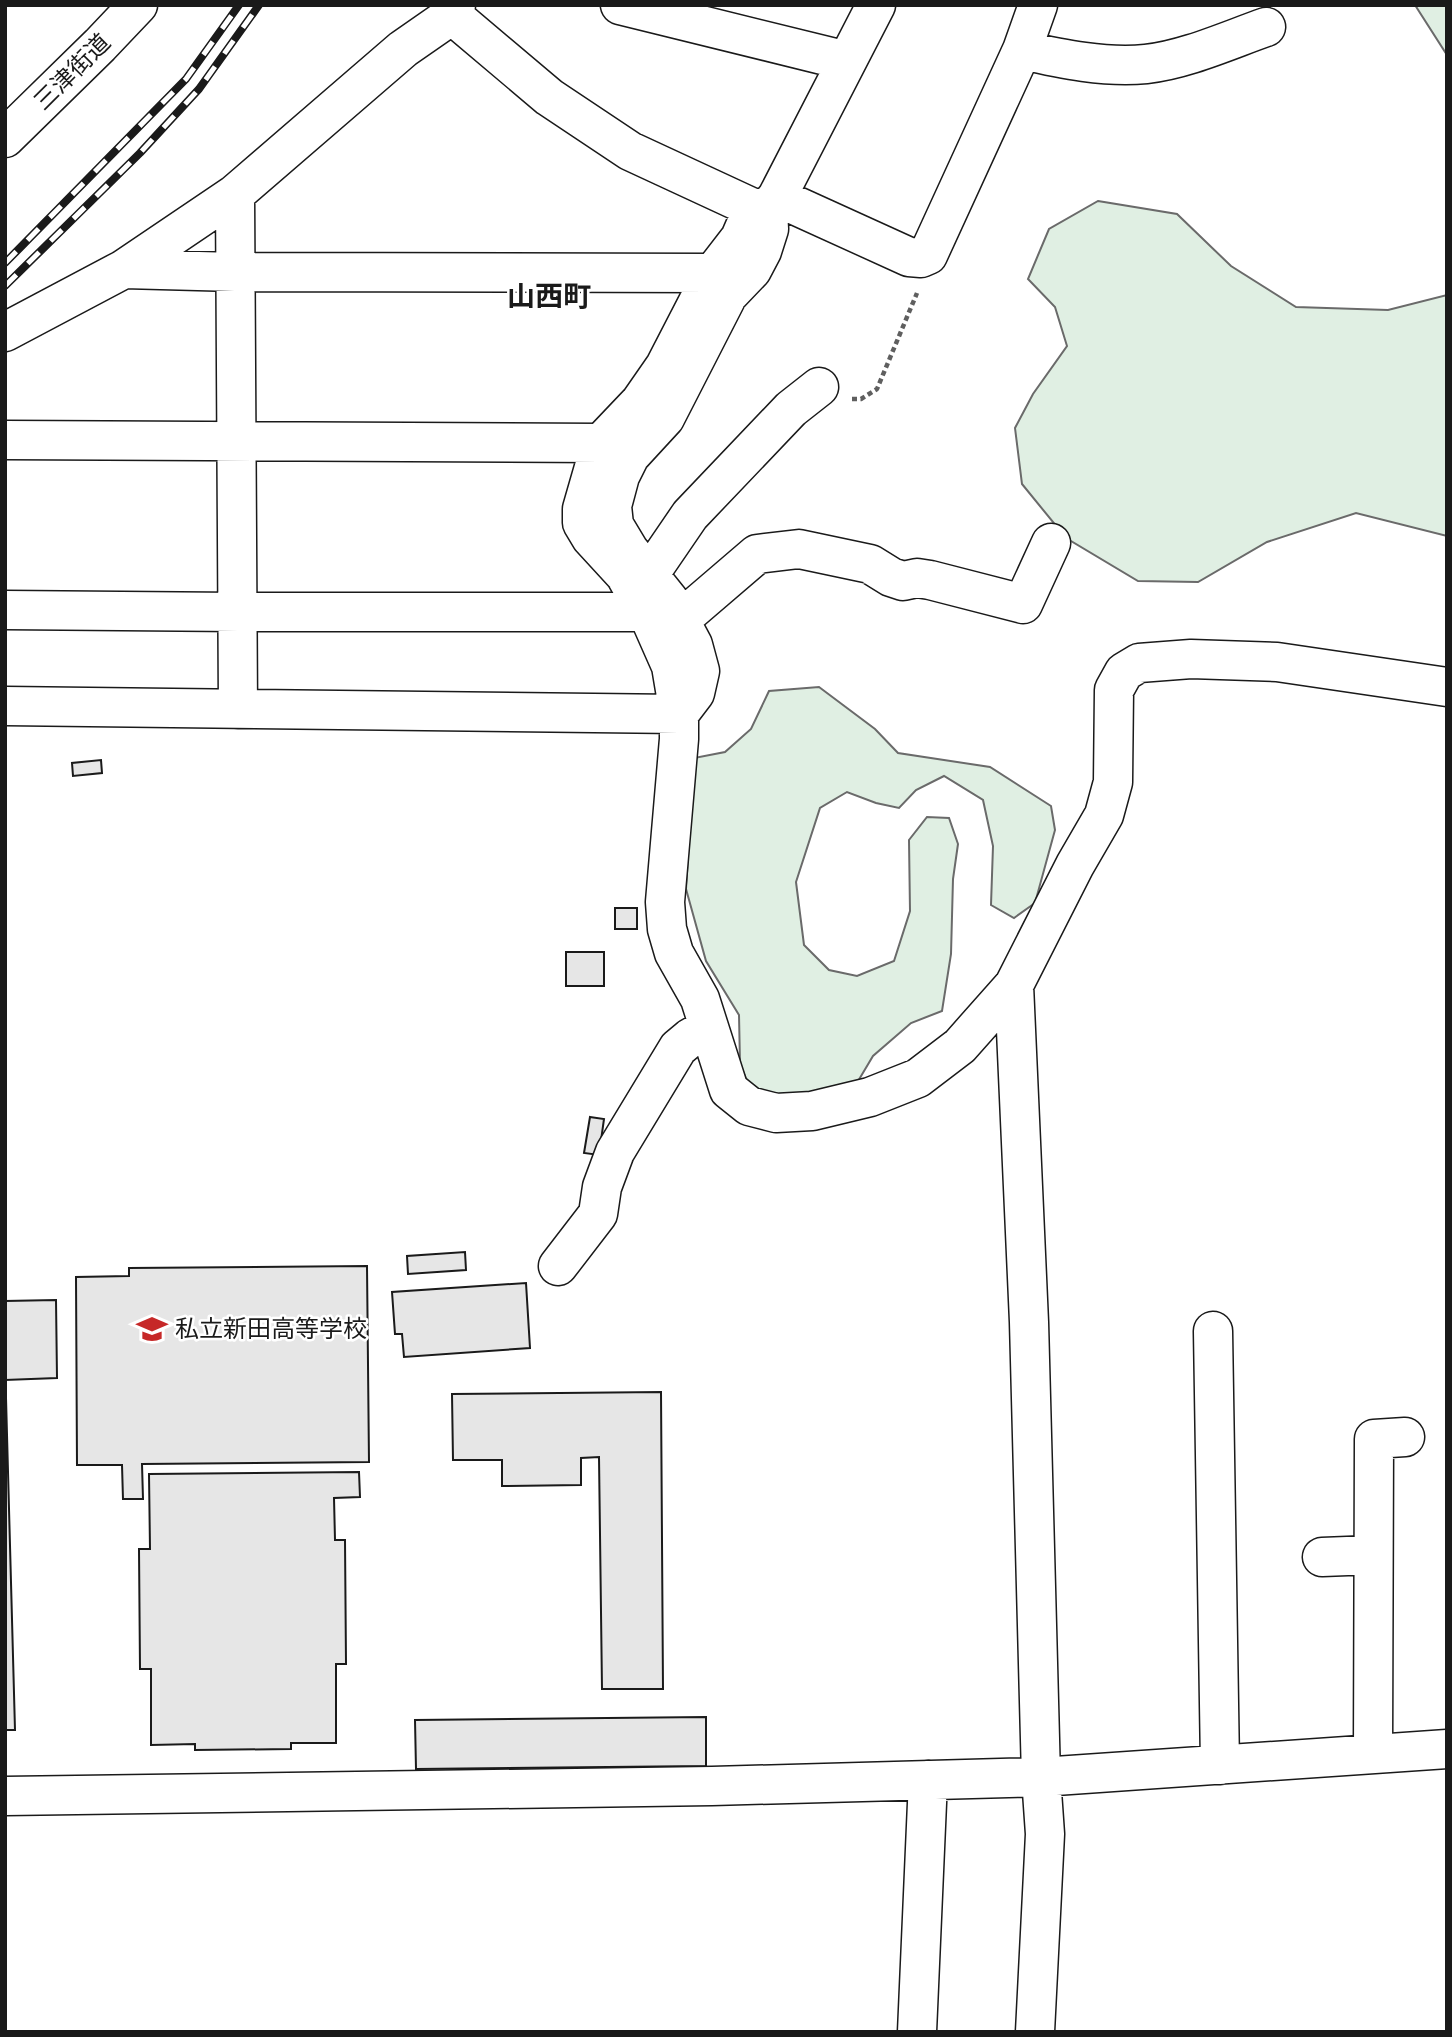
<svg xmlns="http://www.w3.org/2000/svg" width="1452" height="2037" viewBox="0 0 1452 2037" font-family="Montserrat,'Noto Sans JP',sans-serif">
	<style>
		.green { fill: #e0efe3; stroke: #6a6a6a; stroke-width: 2 }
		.building { fill: #e6e6e6; stroke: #1a1a1a; stroke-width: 2 }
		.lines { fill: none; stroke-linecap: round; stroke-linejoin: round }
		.minor-casing { stroke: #1a1a1a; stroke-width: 41 }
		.path { stroke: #5f5f5f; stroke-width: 4.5; stroke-dasharray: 5 3.5; stroke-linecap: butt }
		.minor { stroke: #fff; stroke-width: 38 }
		.rail-casing { stroke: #1a1a1a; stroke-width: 8 }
		.rail { stroke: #fff; stroke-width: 5; stroke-dasharray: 16; stroke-linecap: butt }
		.labels { text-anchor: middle; stroke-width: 5; stroke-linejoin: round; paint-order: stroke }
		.street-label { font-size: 24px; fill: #1a1a1a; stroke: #fff }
		.poi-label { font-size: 24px; fill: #1a1a1a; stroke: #fff; text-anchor: start }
		.quarter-label { font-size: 28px; font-weight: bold; fill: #1a1a1a; stroke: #fff }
	</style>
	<rect width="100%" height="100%" fill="#fff"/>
	<!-- green -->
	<path class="green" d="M 1415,5 L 1447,5 L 1447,55 Z
		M 1098,201 L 1177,214 L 1231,266 L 1296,307 L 1388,310 L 1447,295 L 1447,536 L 1356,513 L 1267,542 L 1198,582 L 1138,581 L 1066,538 L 1022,484 L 1015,428 L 1033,394 L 1067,346 L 1055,307 L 1028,279 L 1049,229 Z
		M 819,687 L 875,729 L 898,753 L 990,767 L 1051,806 L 1055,830 L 1035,903 L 1014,918 L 991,905 L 993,846 L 983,800 L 944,776 L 916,790 L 899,808 L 876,803 L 847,792 L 820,808 L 796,882 L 804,945 L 829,970 L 857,976 L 894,961 L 910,911 L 909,840 L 927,817 L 949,818 L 958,844 L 953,879 L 951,954 L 942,1011 L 911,1023 L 873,1056 L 851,1093 L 810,1104 L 751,1091 L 740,1064 L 739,1015 L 706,961 L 686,889 L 694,758 L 725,752 L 751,729 L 769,691 Z"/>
	<!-- building -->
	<path class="building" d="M 101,760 L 102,773 L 73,776 L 72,763 Z
		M 615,908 L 637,908 L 637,929 L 615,929 Z
		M 566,952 L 604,952 L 604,986 L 566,986 Z
		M 590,1117 L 604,1119 L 599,1155 L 584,1153 Z
		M 465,1252 L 466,1270 L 408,1274 L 407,1256 Z
		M 367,1266 L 369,1462 L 142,1464 L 143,1499 L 123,1499 L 122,1465 L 77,1465 L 76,1277 L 129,1276 L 129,1268 Z
		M 526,1283 L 530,1348 L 404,1357 L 402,1334 L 395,1334 L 392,1292 Z
		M 56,1300 L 57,1378 L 5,1380 L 5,1301 Z
		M 661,1392 L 663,1689 L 602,1689 L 599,1457 L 581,1458 L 581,1485 L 502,1486 L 502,1460 L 453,1460 L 452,1394 Z
		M 6,1398 L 15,1730 L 5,1730 L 5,1398 Z
		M 359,1472 L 360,1497 L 334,1498 L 335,1540 L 345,1540 L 346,1664 L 336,1664 L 336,1743 L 291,1743 L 291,1749 L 195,1750 L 195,1744 L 151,1745 L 151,1669 L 140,1669 L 139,1549 L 150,1549 L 149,1474 Z
		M 706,1717 L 706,1766 L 416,1769 L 415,1720 Z"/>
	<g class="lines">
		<!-- minor casing -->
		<g class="minor-casing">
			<path id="minor" d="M 620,5 L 847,61
				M 452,15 L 549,97 L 630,151 L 753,208 L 768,208 L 777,197 L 876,5
				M 1022,50 C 1062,59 1105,68 1146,64 C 1185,60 1229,40 1266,27
				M 5,138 L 100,45 L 138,5
				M 235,194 L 238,709
				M 777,197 L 909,257 L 921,258 L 928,255 L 1022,50 L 1038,5
				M 753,208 L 740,238 L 713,273 L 665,366 L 640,402 L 601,443 L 582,509 L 582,523 L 591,538 L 625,575 L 652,623 L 671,666 L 679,714 L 679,739 L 665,902 L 667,929 L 674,953 L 700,999 L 729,1090 L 749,1106 L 776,1113 L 812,1111 L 870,1097 L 918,1078 L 960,1046 L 1014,985
				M 124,269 L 235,272 L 713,273
				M 5,332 L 124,269 L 235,194 L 403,49 L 452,15 L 456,5
				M 5,440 L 601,443
				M 649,575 L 690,515 L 791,409 L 819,387
				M 5,610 L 238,612 L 646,612
				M 680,620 L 757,554 L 799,549 L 870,564 L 891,577 L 903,581 L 917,578 L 930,580 L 1023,604 L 1051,543
				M 5,706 L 679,714 L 695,693 L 700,671 L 693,645 L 669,600 L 629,550 L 614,525 L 612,506 L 620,476 L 630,456 L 665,418 L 728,295 L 752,270 L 762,251 L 769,229 L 768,210
				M 558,1266 L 598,1214 L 602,1187 L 615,1152 L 678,1048 L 690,1038 L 709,1027
				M 1213,1331 L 1220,1765
				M 1322,1557 L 1373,1555
				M 1373,1754 L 1374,1439 L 1405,1437
				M 5,1796 L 712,1786 L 1041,1777 L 1447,1749
				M 917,2032 L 928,1780
				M 1035,2032 L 1045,1834 L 1041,1777 L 1029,1322 L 1014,985 L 1075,865 L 1104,815 L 1113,782 L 1114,690 L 1124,672 L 1139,663 L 1191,659 L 1277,662 L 1447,687"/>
		</g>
		<!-- path -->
		<path class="path" d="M 852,399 L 861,399 L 877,389 L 917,293"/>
		<!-- minor -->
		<use href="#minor" class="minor"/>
		<!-- rail casing -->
		<g class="rail-casing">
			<path id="rail" d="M 5,263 L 186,79 L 239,5
				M 5,286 L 140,153 L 199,89 L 259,5"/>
		</g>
		<!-- rail -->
		<use href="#rail" class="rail"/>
	</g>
	<!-- icons -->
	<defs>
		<g id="school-bare" transform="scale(2.415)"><path d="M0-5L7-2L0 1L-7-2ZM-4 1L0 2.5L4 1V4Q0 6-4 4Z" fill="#c62828" stroke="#fff" stroke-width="2.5" paint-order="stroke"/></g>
	</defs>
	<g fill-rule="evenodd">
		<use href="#school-bare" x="152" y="1329"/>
	</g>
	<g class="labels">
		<!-- street labels -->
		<g class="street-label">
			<text transform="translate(72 72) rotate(-45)" y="8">三津街道</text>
		</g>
		<!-- poi labels -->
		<g class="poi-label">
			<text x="175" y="1337">私立新田高等学校</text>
		</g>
		<!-- quarter labels -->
		<g class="quarter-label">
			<text x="549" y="306">山西町</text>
		</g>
	</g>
	<!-- border -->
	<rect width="1452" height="2037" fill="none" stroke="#1a1a1a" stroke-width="14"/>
</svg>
